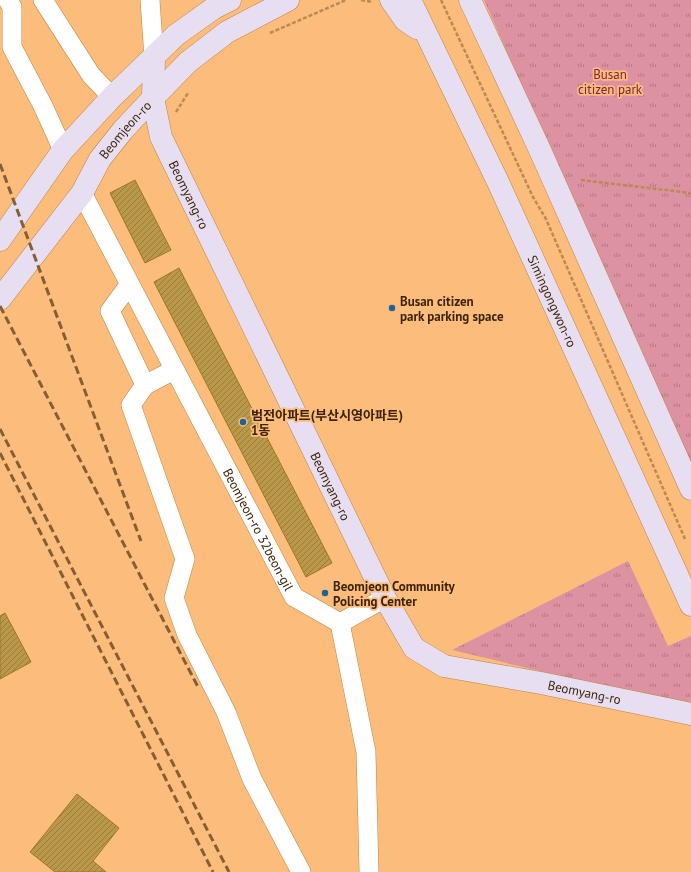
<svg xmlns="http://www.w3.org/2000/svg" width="691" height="872" viewBox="0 0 691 872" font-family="'PT Sans','Noto Sans KR',sans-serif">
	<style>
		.grass { fill: url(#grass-tufts) }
		.building { fill: url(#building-hatch); stroke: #9b781f }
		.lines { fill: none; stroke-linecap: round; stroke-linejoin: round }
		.street-casing { stroke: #bf8342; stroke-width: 20 }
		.secondary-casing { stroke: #bf8342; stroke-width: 23 }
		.path { stroke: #bb8954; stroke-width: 2.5; stroke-dasharray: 4 2; stroke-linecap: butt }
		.street { stroke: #fff; stroke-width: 19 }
		.secondary { stroke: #e7def1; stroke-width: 22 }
		.rail { stroke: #865e34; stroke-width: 3; stroke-dasharray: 8 4; stroke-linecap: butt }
		.poi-dot { fill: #1e6398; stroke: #fcbc7b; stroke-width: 1.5 }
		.labels { text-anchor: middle; stroke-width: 3.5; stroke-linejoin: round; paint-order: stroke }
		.park-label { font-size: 13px; fill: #821f3f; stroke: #fcbc7b }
		.street-label { font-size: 13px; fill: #3c2307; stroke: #fcbc7b }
		.poi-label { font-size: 13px; font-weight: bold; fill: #3c2307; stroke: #fcbc7b; text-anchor: start }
	</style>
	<defs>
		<pattern id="grass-tufts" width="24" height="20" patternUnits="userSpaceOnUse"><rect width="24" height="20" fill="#dd92a2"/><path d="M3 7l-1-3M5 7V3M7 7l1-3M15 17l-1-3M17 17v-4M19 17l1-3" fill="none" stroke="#b47782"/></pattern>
		<pattern id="building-hatch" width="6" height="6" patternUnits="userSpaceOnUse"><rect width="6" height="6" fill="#ba984b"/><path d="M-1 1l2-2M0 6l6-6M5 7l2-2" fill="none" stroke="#987c3c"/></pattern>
	</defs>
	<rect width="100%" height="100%" fill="#fcbc7b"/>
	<!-- grass -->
	<path class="grass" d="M 484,0 L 691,0 L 691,467 Z
		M 628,561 L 668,646 L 691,636 L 691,703 L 657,699 L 452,650 Z"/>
	<!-- building -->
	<path class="building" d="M 135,180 L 171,250 L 145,263 L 110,193 Z
		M 179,268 L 332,563 L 306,577 L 154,282 Z
		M 5,613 L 31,662 L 0,679 L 0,616 Z
		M 77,794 L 119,828 L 93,861 L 106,872 L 55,872 L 30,852 Z"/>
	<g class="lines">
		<!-- street casing -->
		<g class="street-casing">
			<g id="street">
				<path d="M 8,0 L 12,7 L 12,47 L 43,106 L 63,150"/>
				<path d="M 43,0 L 91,75 L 112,97"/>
				<path d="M 150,0 L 154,58"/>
				<path id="s1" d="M 82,193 L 294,597 L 340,623 L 366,752 L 369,872"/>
				<path d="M 129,285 L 110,311 L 145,385 L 174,370"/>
				<path d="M 145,385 L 131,405 L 185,559 L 174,598 L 187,635 L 226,712 L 252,779 L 301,872"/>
				<path d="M 340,623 L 385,598"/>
			</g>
		</g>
		<!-- secondary casing -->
		<g class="secondary-casing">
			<g id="secondary">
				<path d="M 391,0 L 405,20 L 417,28"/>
				<path id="s2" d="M 410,0 L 498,182 L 691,605"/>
				<path d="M 470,0 L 539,148 L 691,489"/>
				<path id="s3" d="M 154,58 L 153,98 L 161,137 L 385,598 L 414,648 L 444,666 L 541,683 L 691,714"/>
				<path d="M 0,240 L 63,150 L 112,97 L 176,35 L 214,8 L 230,0"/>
				<path id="s4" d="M 0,299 L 82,193 L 100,159 L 123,130 L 153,98 L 188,62 L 227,32 L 288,0"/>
			</g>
		</g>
		<!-- path -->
		<path class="path" d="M 361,0 L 373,2
			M 441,0 L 533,197 L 546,219 L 685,539
			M 270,33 L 346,0
			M 176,112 L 188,93
			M 581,180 L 691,193"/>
		<!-- street -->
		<use href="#street" class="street"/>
		<!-- secondary -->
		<use href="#secondary" class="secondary"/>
		<!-- rail -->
		<path class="rail" d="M 0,164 L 141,541
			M 0,306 L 198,687
			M 0,429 L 229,872
			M 0,453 L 213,872"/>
	</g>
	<!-- markers -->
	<g class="poi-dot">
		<circle cx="392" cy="308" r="4"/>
		<circle cx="243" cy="422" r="4"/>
		<circle cx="325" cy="593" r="4"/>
	</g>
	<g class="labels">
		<!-- park labels -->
		<g class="park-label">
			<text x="610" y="79">Busan<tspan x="610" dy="15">citizen park</tspan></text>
		</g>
		<!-- street labels -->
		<g class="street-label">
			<text dy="5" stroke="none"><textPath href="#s4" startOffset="211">Beomjeon-ro</textPath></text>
			<text dy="5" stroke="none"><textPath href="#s3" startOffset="144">Beomyang-ro</textPath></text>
			<text dy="5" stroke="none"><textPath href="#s2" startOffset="333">Simingongwon-ro</textPath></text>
			<text dy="5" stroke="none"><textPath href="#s3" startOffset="468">Beomyang-ro</textPath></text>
			<text dy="5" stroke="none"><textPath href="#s1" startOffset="380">Beomjeon-ro 32beon-gil</textPath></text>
			<text dy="5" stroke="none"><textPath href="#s3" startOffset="828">Beomyang-ro</textPath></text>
		</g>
		<!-- poi labels -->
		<g class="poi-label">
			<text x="400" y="306">Busan citizen<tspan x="400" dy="15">park parking space</tspan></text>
			<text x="251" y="420">범전아파트(부산시영아파트)<tspan x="251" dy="15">1동</tspan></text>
			<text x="333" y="591">Beomjeon Community<tspan x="333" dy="15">Policing Center</tspan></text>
		</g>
	</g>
</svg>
